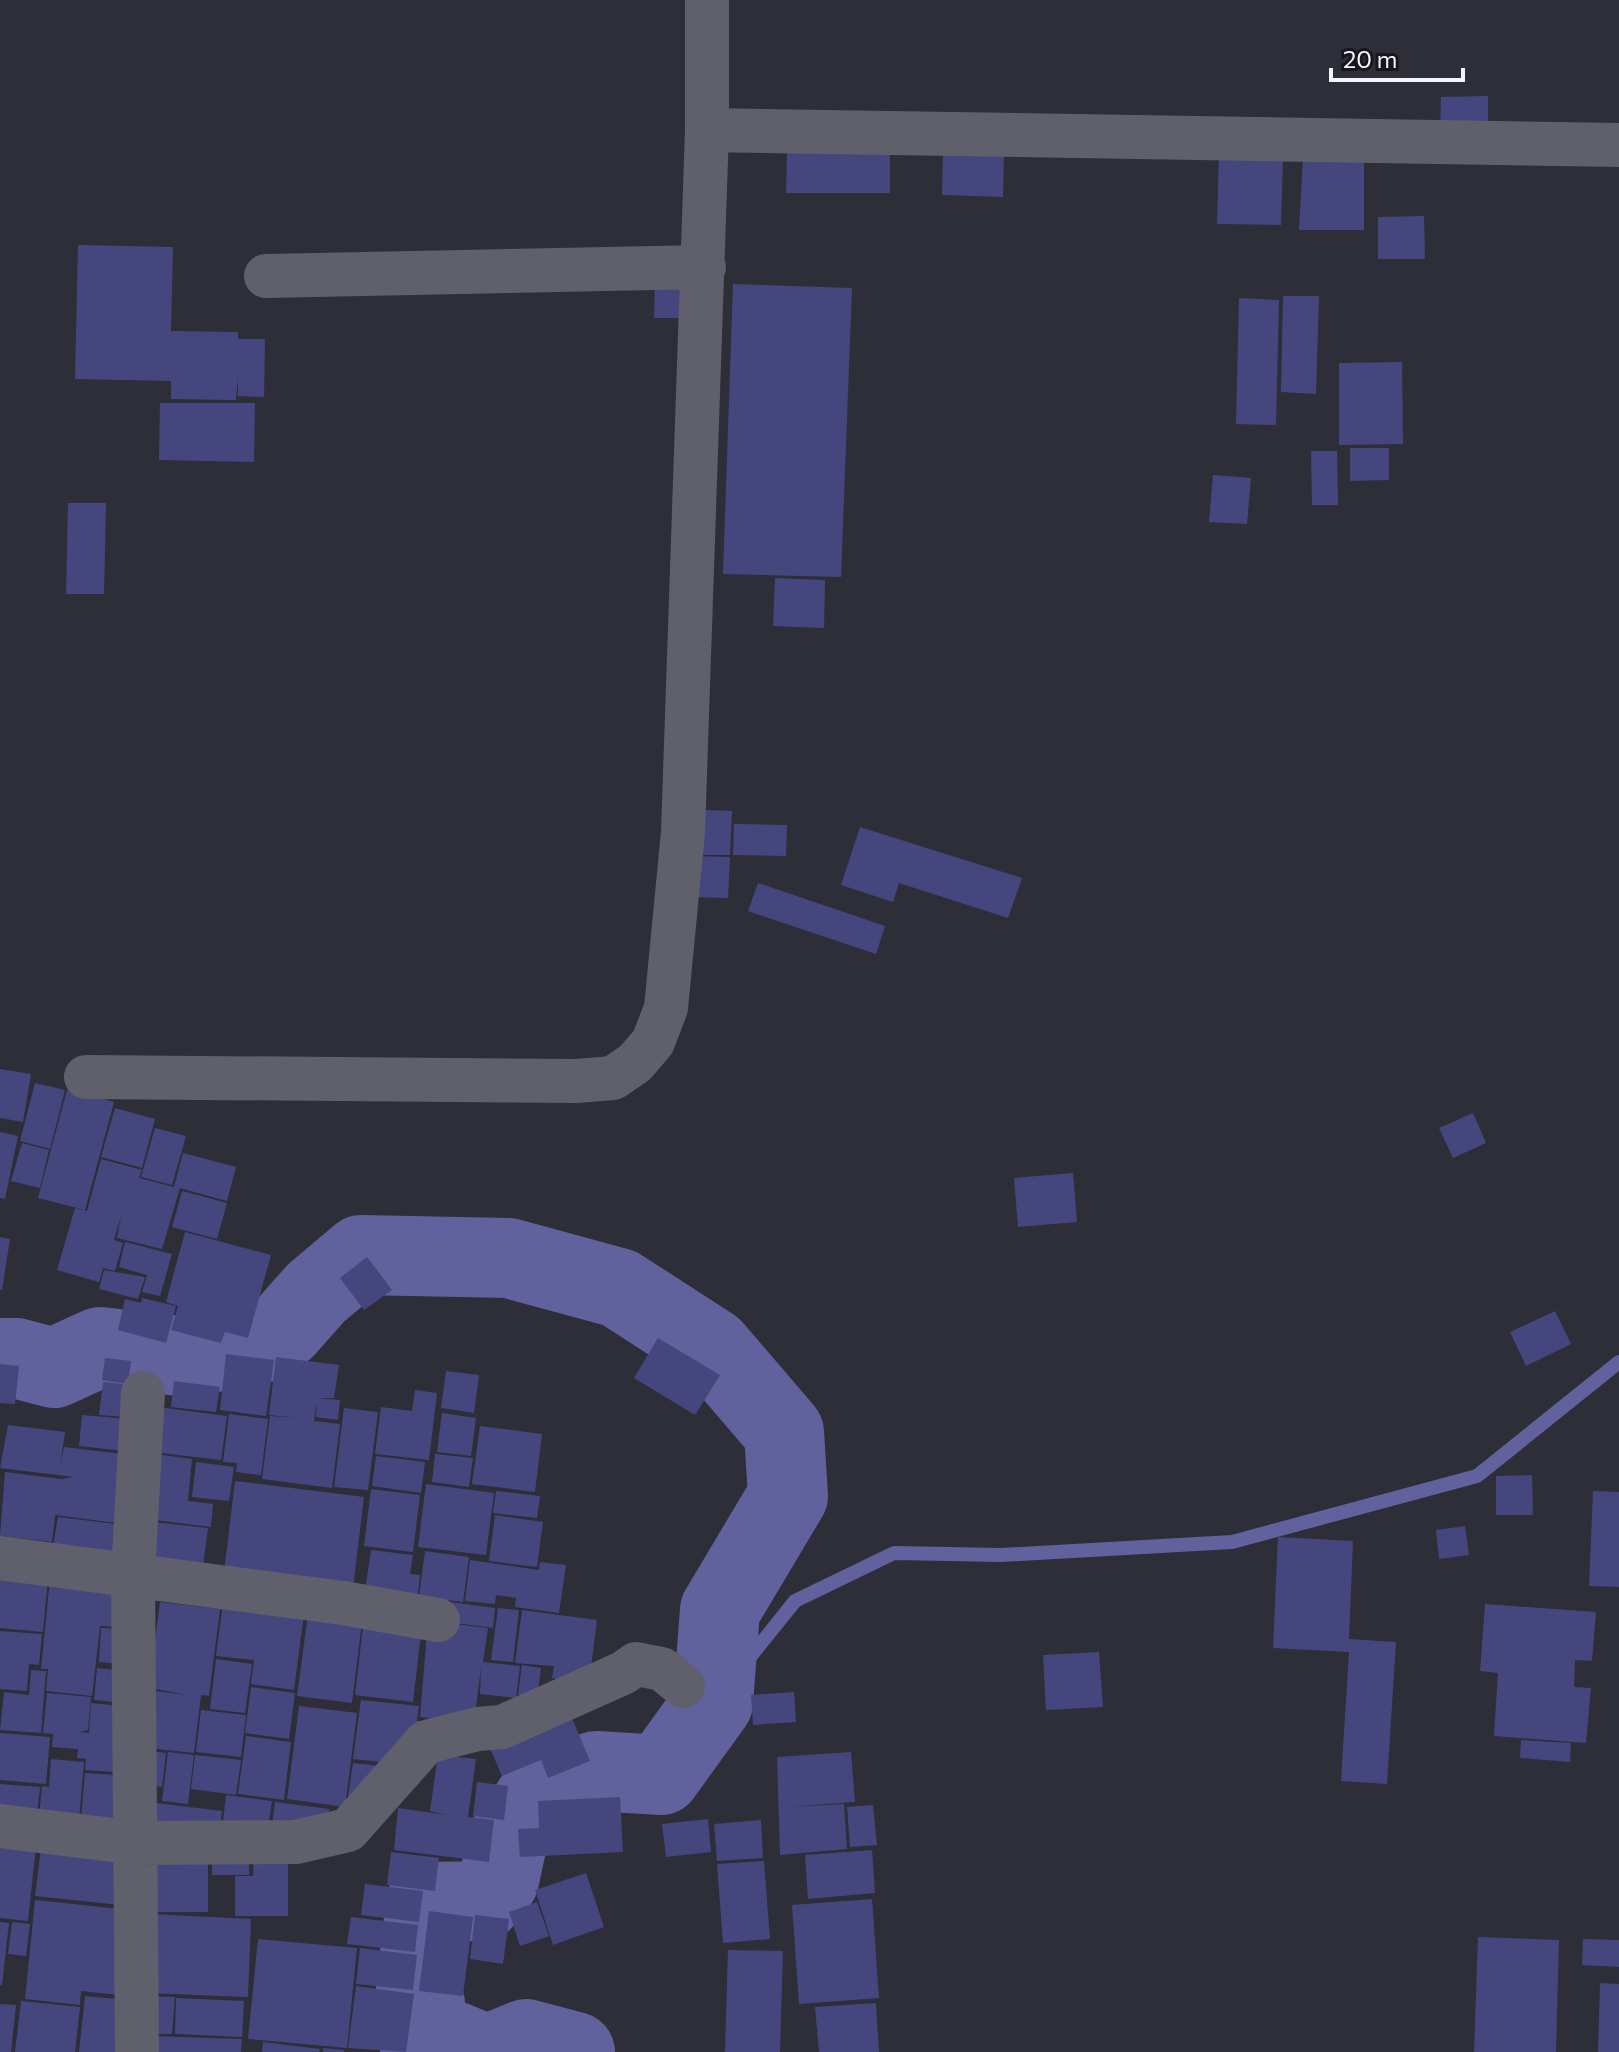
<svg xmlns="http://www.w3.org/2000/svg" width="1619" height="2052" viewBox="0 0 1619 2052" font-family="Commissioner,sans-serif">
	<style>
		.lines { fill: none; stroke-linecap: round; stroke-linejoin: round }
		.stream { stroke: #60619d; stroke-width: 14 }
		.river { stroke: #60619d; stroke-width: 80 }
		.building { fill: #46467f }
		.street { stroke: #5f606c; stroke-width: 44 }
	</style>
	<rect width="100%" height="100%" fill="#2d2e38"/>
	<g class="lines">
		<!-- stream -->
		<path class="stream" d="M 713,1703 L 795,1601 L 894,1553 L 1002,1555 L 1232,1542 L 1477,1476 L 1619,1362"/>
		<!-- river -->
		<path class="river" d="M 0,1358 L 16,1358 L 54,1368 L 100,1347 L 188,1357 L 259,1344 L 285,1328 L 316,1293 L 361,1255 L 509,1258 L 619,1288 L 712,1348 L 784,1432 L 788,1496 L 720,1610 L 713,1703 L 661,1775 L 596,1771 L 536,1797 L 508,1838 L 499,1880 L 482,1901 L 426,1902 L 416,1987 L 425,2004 L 420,2047 L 451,2040 L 480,2052
			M 494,2052 L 526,2039 L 575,2052"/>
	</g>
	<!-- building -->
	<path class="building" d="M 1488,96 L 1488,132 L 1440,132 L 1441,97 Z
		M 890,149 L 890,193 L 786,193 L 787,150 Z
		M 943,149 L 1004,151 L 1003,197 L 942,195 Z
		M 1219,152 L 1283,155 L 1281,225 L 1217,224 Z
		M 1364,153 L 1364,230 L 1299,230 L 1303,157 Z
		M 1424,216 L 1425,259 L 1378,259 L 1378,217 Z
		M 78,245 L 173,247 L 171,331 L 238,332 L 238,339 L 265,339 L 264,397 L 238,396 L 238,378 L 236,400 L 171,399 L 171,381 L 75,379 Z
		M 655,281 L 684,281 L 684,318 L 654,318 Z
		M 733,284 L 852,288 L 841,577 L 723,574 Z
		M 1283,296 L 1319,296 L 1316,394 L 1281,392 Z
		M 1239,298 L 1279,300 L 1276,425 L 1236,424 Z
		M 1402,362 L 1403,444 L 1339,445 L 1339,363 Z
		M 160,403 L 255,403 L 254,462 L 159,460 Z
		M 1350,448 L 1389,448 L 1389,480 L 1350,481 Z
		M 1311,451 L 1337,451 L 1338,505 L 1312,505 Z
		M 1213,475 L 1251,478 L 1247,524 L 1209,522 Z
		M 68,503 L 106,503 L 104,594 L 66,594 Z
		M 775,578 L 825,580 L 824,628 L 773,626 Z
		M 703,810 L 732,811 L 730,855 L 701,855 Z
		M 734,824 L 787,825 L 786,856 L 733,855 Z
		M 860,827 L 1022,878 L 1008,918 L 899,883 L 893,902 L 841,885 Z
		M 694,856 L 730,857 L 728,898 L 693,897 Z
		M 758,883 L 885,926 L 876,954 L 748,911 Z
		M 0,1069 L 31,1074 L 23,1122 L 0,1118 Z
		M 35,1083 L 65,1090 L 50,1149 L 20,1141 Z
		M 67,1090 L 114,1102 L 85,1210 L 38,1198 Z
		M 115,1108 L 155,1119 L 142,1168 L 101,1157 Z
		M 1473,1113 L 1486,1143 L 1453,1158 L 1439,1128 Z
		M 155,1128 L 186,1136 L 172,1185 L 141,1177 Z
		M 0,1132 L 18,1136 L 5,1199 L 0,1198 Z
		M 22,1143 L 49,1150 L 40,1188 L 11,1181 Z
		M 183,1153 L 236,1167 L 227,1201 L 180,1188 L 162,1249 L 117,1238 L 121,1216 L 114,1240 L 123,1243 L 115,1271 L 103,1268 L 99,1282 L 57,1270 L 75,1208 L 87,1211 L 101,1159 L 142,1170 L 139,1178 L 174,1187 Z
		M 1073,1173 L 1077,1222 L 1018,1227 L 1014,1178 Z
		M 182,1191 L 227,1203 L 217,1239 L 172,1227 Z
		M 185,1232 L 271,1255 L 248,1338 L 225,1332 L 221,1343 L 171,1330 L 178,1306 L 166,1302 Z
		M 0,1237 L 10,1239 L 2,1290 L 0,1290 Z
		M 125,1242 L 172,1254 L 160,1296 L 142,1292 L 147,1275 L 119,1267 Z
		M 367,1257 L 392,1290 L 364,1310 L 340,1278 Z
		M 104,1270 L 145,1277 L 138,1299 L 99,1289 Z
		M 142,1298 L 176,1306 L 166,1343 L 118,1330 L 125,1299 L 141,1303 Z
		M 1555,1311 L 1571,1344 L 1526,1366 L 1510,1332 Z
		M 658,1338 L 720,1375 L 695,1415 L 634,1378 Z
		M 226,1354 L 274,1360 L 266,1416 L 220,1410 Z
		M 276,1357 L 339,1365 L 334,1398 L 317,1398 L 340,1400 L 338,1420 L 316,1417 L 317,1401 L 314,1421 L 340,1424 L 332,1488 L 262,1479 L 270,1416 L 298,1418 L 269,1415 Z
		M 105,1358 L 131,1361 L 128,1384 L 102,1380 Z
		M 0,1364 L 19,1366 L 15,1404 L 0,1403 Z
		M 446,1371 L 479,1375 L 474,1413 L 441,1408 Z
		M 174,1381 L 220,1387 L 216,1412 L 171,1407 Z
		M 103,1382 L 133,1385 L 127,1417 L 99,1415 Z
		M 415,1390 L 437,1393 L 429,1460 L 375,1454 L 381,1407 L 412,1411 Z
		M 150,1406 L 227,1416 L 221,1460 L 144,1451 Z
		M 344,1408 L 378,1412 L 368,1490 L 334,1487 Z
		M 442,1413 L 476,1418 L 471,1456 L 437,1452 Z
		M 229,1414 L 268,1419 L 261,1475 L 236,1472 L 237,1463 L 223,1462 Z
		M 82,1415 L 129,1419 L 125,1451 L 79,1446 Z
		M 8,1425 L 65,1432 L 60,1468 L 64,1447 L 130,1455 L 124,1524 L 55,1515 L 52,1542 L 0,1536 L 5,1472 L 61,1479 L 74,1477 L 0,1468 Z
		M 480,1426 L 542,1434 L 535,1492 L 472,1484 Z
		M 147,1453 L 192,1459 L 188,1501 L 213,1504 L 211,1527 L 139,1518 Z
		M 435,1454 L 473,1458 L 469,1487 L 432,1482 Z
		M 376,1456 L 425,1462 L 421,1493 L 372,1486 Z
		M 196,1462 L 234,1467 L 229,1501 L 192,1497 Z
		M 1532,1475 L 1533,1515 L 1496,1515 L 1496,1476 Z
		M 235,1481 L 364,1497 L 352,1596 L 223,1581 Z
		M 426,1484 L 494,1493 L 486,1555 L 418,1547 Z
		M 371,1489 L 420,1495 L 413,1552 L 364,1546 Z
		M 496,1491 L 540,1496 L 537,1518 L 493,1513 Z
		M 1593,1491 L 1619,1492 L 1619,1587 L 1589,1586 Z
		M 495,1515 L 543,1522 L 537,1567 L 489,1561 Z
		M 58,1517 L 124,1525 L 120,1554 L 53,1546 Z
		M 143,1521 L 208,1528 L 201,1580 L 136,1572 Z
		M 1465,1526 L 1469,1555 L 1439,1559 L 1436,1530 Z
		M 1278,1537 L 1353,1541 L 1349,1639 L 1396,1642 L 1387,1784 L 1341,1781 L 1349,1652 L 1273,1648 Z
		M 371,1550 L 413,1555 L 410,1574 L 420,1575 L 417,1603 L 364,1597 Z
		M 425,1551 L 469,1557 L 463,1602 L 419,1597 Z
		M 470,1560 L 539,1570 L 540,1562 L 566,1565 L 559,1613 L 515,1607 L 516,1598 L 496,1595 L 495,1604 L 465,1601 Z
		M 0,1563 L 49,1567 L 43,1632 L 0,1628 Z
		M 51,1569 L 122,1575 L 117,1627 L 100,1626 L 92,1696 L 46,1691 L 48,1669 L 41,1669 Z
		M 224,1596 L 305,1607 L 294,1690 L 251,1684 L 254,1660 L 216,1656 Z
		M 160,1602 L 220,1609 L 209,1696 L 201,1695 L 194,1753 L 138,1747 L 146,1690 L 189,1695 L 149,1688 Z
		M 451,1602 L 495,1608 L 493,1628 L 448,1622 Z
		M 1485,1604 L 1596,1612 L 1592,1661 L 1575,1660 L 1574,1687 L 1591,1688 L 1586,1743 L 1494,1736 L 1498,1673 L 1480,1671 Z
		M 498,1608 L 519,1610 L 513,1662 L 491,1660 Z
		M 522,1610 L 597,1620 L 589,1683 L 552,1678 L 554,1666 L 515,1663 Z
		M 308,1614 L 362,1621 L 352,1703 L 297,1696 Z
		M 364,1618 L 422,1625 L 413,1702 L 355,1695 Z
		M 428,1621 L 488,1628 L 483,1662 L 520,1666 L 516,1698 L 480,1694 L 481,1667 L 474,1724 L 420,1717 Z
		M 101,1628 L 123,1629 L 121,1664 L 99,1662 Z
		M 0,1631 L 42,1634 L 39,1665 L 29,1664 L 27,1691 L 0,1689 Z
		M 1099,1652 L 1103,1707 L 1046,1710 L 1043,1655 Z
		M 216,1659 L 252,1664 L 245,1713 L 210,1709 Z
		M 522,1665 L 541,1668 L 537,1698 L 518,1695 Z
		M 97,1668 L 126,1671 L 123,1703 L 94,1700 Z
		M 31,1670 L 46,1671 L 41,1733 L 0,1730 L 4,1692 L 29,1695 Z
		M 251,1687 L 295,1693 L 289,1739 L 245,1733 Z
		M 794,1692 L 796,1722 L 753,1725 L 751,1695 Z
		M 47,1693 L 91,1697 L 88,1730 L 79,1732 L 89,1733 L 91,1703 L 120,1706 L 114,1772 L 85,1770 L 86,1759 L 77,1758 L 78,1749 L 52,1747 L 53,1734 L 43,1733 Z
		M 361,1700 L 419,1706 L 417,1721 L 423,1722 L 381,1762 L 353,1759 Z
		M 299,1706 L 357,1713 L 345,1807 L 287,1799 Z
		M 201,1710 L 246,1715 L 241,1757 L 196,1752 Z
		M 569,1711 L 590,1761 L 548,1778 L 541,1760 L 502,1776 L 489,1746 L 528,1730 L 533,1741 L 528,1727 Z
		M 0,1733 L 50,1737 L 46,1784 L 0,1780 Z
		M 246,1736 L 291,1742 L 284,1800 L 238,1794 Z
		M 1521,1740 L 1571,1743 L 1570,1762 L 1520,1758 Z
		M 144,1750 L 166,1753 L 162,1787 L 139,1784 Z
		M 168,1752 L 194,1755 L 188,1804 L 162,1801 Z
		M 851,1752 L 855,1802 L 788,1807 L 844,1804 L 847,1849 L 780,1855 L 777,1757 Z
		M 195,1755 L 241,1760 L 236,1795 L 191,1789 Z
		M 438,1755 L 476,1759 L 468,1817 L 494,1820 L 489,1862 L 394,1850 L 398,1808 L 447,1815 L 430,1811 Z
		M 51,1759 L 84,1762 L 79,1820 L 39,1817 L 42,1786 L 49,1787 Z
		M 353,1763 L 379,1766 L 348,1797 Z
		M 85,1773 L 118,1775 L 113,1822 L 81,1819 Z
		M 477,1782 L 508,1786 L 504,1820 L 473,1816 Z
		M 0,1784 L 40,1787 L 37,1815 L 0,1812 Z
		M 226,1795 L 272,1801 L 268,1828 L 223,1822 Z
		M 620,1797 L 623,1852 L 520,1857 L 518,1829 L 539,1828 L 538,1801 Z
		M 148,1802 L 222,1811 L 219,1836 L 145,1827 Z
		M 275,1802 L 329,1809 L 326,1832 L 272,1826 Z
		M 873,1805 L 877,1845 L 850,1847 L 847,1807 Z
		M 708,1819 L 711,1852 L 666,1857 L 662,1824 Z
		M 761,1820 L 763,1858 L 717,1861 L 714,1824 Z
		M 0,1833 L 37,1837 L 28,1921 L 0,1918 Z
		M 42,1840 L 126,1849 L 120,1905 L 35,1896 Z
		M 212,1846 L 249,1846 L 249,1875 L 212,1875 Z
		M 153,1849 L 208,1849 L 208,1912 L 153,1912 Z
		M 254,1850 L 288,1850 L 288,1916 L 235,1916 L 235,1876 L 253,1876 Z
		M 872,1850 L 875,1893 L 808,1899 L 805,1855 Z
		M 391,1852 L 439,1858 L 435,1891 L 387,1885 Z
		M 764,1861 L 770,1939 L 723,1943 L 717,1864 Z
		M 586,1873 L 604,1927 L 553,1945 L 535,1890 Z
		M 365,1884 L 423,1891 L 419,1922 L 361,1915 Z
		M 872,1899 L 879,1998 L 799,2004 L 792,1905 Z
		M 35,1900 L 120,1909 L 129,1996 L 81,1991 L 80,2005 L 25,1999 Z
		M 537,1902 L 549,1936 L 520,1946 L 509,1912 Z
		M 429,1911 L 473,1917 L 463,1996 L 419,1991 Z
		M 149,1914 L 251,1919 L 248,1997 L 144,1993 Z
		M 475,1915 L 509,1919 L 503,1964 L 470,1959 Z
		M 351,1917 L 418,1925 L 415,1952 L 347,1944 Z
		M 0,1922 L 9,1923 L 2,1985 L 0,1985 Z
		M 12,1922 L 30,1924 L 26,1956 L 8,1954 Z
		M 1478,1937 L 1559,1940 L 1556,2052 L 1474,2052 Z
		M 258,1939 L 357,1948 L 347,2048 L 248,2039 Z
		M 1583,1939 L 1619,1940 L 1619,1967 L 1582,1965 Z
		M 360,1948 L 417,1955 L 413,1990 L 356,1984 Z
		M 728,1950 L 783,1951 L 780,2052 L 725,2052 Z
		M 1600,1983 L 1619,1984 L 1619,2052 L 1598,2052 Z
		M 356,1986 L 414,1994 L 406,2052 L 348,2048 Z
		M 85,1996 L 126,2000 L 121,2052 L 79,2052 Z
		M 147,1996 L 175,1997 L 172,2034 L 145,2034 Z
		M 176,1998 L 244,2001 L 242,2037 L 175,2034 Z
		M 21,2001 L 80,2007 L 75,2052 L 15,2052 Z
		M 876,2003 L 879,2052 L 819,2052 L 815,2007 Z
		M 0,2004 L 16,2005 L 11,2052 L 0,2052 Z
		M 151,2036 L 242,2039 L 241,2052 L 150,2052 Z
		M 263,2042 L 320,2049 L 319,2052 L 262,2052 Z
		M 323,2048 L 344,2050 L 344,2052 L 323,2052 Z"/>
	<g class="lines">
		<!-- street -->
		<path class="street" d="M 707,0 L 707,130 L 1619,145
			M 266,276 L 704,267
			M 86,1077 L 576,1081 L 613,1078 L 635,1063 L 653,1042 L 666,1008 L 683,832 L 707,130
			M 0,1558 L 343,1603 L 438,1620
			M 0,1826 L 137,1843 L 296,1842 L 348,1830 L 426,1742 L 478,1729 L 502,1727 L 623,1673 L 636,1664 L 662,1669 L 683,1686
			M 137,2052 L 133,1575 L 143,1393"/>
	</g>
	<!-- scale -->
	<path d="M1331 68v12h132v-12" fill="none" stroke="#f3f4fb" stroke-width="4"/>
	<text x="1343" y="68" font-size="24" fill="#f3f4fb" stroke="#16161b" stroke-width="6" paint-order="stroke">20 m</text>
</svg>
